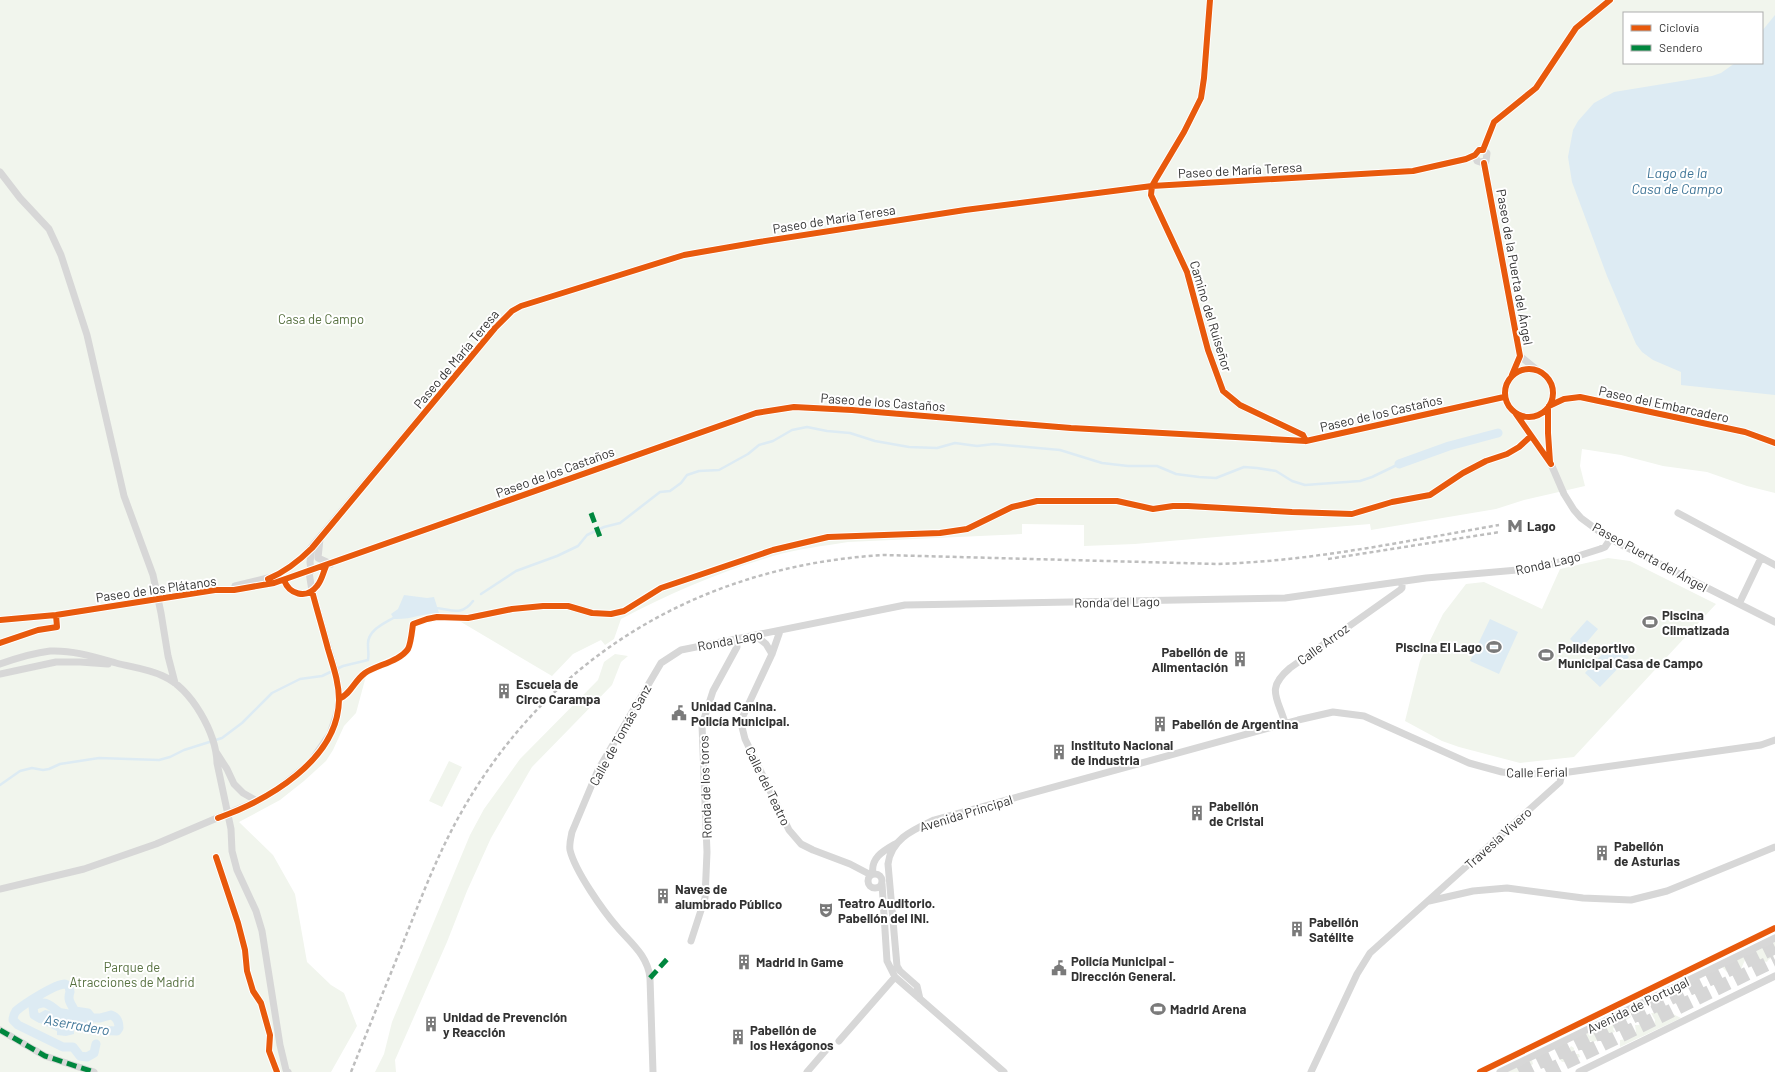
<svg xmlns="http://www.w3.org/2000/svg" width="1775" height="1072" viewBox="0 0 1775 1072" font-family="Barlow,sans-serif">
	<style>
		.green { fill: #f1f5ed; fill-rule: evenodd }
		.water { fill: #ddebf3 }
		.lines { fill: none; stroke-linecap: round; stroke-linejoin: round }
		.stream { stroke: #ddebf3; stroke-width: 2.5 }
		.canal { stroke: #ddebf3; stroke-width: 9 }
		.highway-tunnel { stroke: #d6d6d6; stroke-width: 14; stroke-dasharray: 14 7; stroke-linecap: butt }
		.street { stroke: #d7d7d7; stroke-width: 7 }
		.rail { stroke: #bebebe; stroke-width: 2.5; stroke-dasharray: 4 3; stroke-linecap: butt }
		.quiet { stroke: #00873e; stroke-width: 5; stroke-dasharray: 10 5; stroke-linecap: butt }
		.cycleway-casing { stroke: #fff; stroke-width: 8 }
		.cycleway { stroke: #e8590c; stroke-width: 6 }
		.labels { text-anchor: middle; stroke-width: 4; stroke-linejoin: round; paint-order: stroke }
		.street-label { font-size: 13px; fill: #333; stroke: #fff }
		.park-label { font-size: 13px; fill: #56703f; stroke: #fff }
		.poi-label { font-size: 13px; font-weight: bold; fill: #333; stroke: #fff; text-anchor: start }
		.water-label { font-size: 14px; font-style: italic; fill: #3f7597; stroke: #fff }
	</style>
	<rect width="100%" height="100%" fill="#fff"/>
	<!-- green -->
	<path class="green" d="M 0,0 L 1775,0 L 1775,493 L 1747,486 L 1707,472 L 1663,466 L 1621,455 L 1582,449 L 1580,466 L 1585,486 L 1524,500 L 1496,509 L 1371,530 L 1370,524 L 1135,544 L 1084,546 L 1084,525 L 1022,524 L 1022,534 L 848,542 C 823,546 797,549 773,556 C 720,572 670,593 621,619 L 614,639 L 605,645 L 601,640 L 573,654 L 552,676 L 461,622 L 452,619 L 415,624 L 408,655 L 366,676 L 356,713 L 344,726 L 333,750 L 326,761 L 304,781 L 280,800 L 239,822 L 273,855 L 295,894 L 307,962 L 331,985 L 344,993 L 357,1026 L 331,1072 L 0,1072 ZM 1624,13 L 1762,13 L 1762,63 L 1624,63 Z
		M 1608,558 L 1630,561 L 1716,604 L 1574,757 L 1520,763 L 1459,747 L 1442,741 L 1405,721 L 1420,661 L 1443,614 L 1466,584 L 1484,582 L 1542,609 L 1560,569 Z
		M 615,654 L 628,656 L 621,662 L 612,685 L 532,767 L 529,772 L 491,838 L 467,891 L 447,942 L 395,1060 L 396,1072 L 375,1072 L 384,1054 L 392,1022 L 405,991 L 470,835 L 484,809 L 520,759 L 598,680 L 604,662 Z
		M 449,761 L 462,767 L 442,807 L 429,801 Z
		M 1775,942 L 1775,950 L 1772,954 L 1774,956 L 1768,960 L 1767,962 L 1760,960 L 1755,963 L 1754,960 L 1749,958 L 1745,960 L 1741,969 L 1737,969 L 1735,971 L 1731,969 L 1727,972 L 1722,967 Z
		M 1658,1010 L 1663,1016 L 1667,1011 L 1681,1018 L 1620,1047 L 1620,1040 L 1627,1039 L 1628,1033 L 1632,1035 L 1636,1032 L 1635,1025 L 1639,1025 L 1643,1021 L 1650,1028 L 1654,1026 L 1655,1020 L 1651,1013 L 1655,1013 Z
		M 1630,1013 L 1631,1017 L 1625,1021 L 1623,1026 L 1616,1024 L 1613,1029 L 1615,1032 L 1606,1034 L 1605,1042 L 1598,1040 L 1593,1042 L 1586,1040 L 1584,1044 L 1581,1043 L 1578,1045 L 1573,1040 Z
		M 1571,1046 L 1574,1048 L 1573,1054 L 1579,1054 L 1580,1057 L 1575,1059 L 1572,1059 L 1572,1063 L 1570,1066 L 1568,1062 L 1562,1062 L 1559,1058 L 1562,1055 L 1561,1049 L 1565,1048 L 1568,1051 Z
		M 1532,1060 L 1533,1064 L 1527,1068 L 1525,1072 L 1508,1072 Z"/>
	<!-- water -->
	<path class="water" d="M 1775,15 L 1775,395 L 1681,385 L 1681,372 L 1653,360 L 1642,352 L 1636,344 L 1607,276 L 1572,182 L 1568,157 L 1573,130 L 1578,121 L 1594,103 L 1614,92 L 1712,76 L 1721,73 L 1735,63 L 1762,63 L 1762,31 Z
		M 404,595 L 427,598 L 434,597 L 439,613 C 423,613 410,620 394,619 L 391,614 L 398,609 Z
		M 1490,619 L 1518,632 L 1499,674 L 1470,661 Z
		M 1587,620 L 1598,629 L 1581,649 L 1570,639 Z
		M 1613,642 L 1629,657 L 1600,687 L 1585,673 Z
		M 45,1010 C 48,1010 71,1018 74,1020 L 74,1034 L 66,1036 L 57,1035 L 57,1031 L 38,1022 L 35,1019 L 38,1014 Z"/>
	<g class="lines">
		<!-- stream -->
		<path class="stream" d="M 481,594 L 516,571 L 557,556 L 578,546 L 587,535 L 604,527 L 620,523 L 660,492 L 670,491 L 681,483 L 687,475 L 699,471 L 719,470 L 748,454 L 759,445 L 773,441 L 792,430 L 807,427 L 827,431 L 850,433 L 875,441 L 909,447 L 937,448 L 955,443 L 977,446 L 994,444 L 1060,450 L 1102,463 L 1128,466 L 1157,466 L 1176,474 L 1199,477 L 1216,478 L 1244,467 L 1257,468 L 1276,471 L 1292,481 L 1305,485 L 1360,481 L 1372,477 L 1399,464
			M 435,608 C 451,609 461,617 473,601
			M 0,785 L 20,771 L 32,768 L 43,770 L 49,769 L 60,764 L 99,758 L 159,760 L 170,757 L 184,750 L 222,738 L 242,723 L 272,693 L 300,679 L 322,676 L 343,666 L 368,660 C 369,654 368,651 368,645 C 367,630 385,623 395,617"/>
		<!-- canal -->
		<path class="canal" d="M 1399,464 L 1449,446 L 1498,433
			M 49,1020 L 39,1018 L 34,1015 L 33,1007 C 45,998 50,1006 59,1012 C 63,1014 68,1013 72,1015 C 76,1017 77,1019 83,1020
			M 63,1023 L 91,1030 L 117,1031 L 119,1028 C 119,1022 117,1017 111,1015 L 100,1018 L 92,1018 L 88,1013 L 75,1011 C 71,1004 67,1000 70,992 L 69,986 L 65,984 C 55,984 24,1004 16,1011 C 14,1014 13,1016 13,1020 L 18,1025 L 63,1047 L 73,1047 L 80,1056 L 87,1057 L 94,1053 L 96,1044"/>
		<!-- highway-tunnel -->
		<path class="highway-tunnel" d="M 1519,1072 L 1775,947
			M 1546,1072 L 1775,960"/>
		<!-- street -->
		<path class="street" d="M 1210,0 L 1204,78 L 1201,98 L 1184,132 L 1156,179 L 1152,186 L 1151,195 L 1187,272 L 1208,350 L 1223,391 L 1240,405 L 1303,435 L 1306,441
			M 1483,150 L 1494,122 L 1536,88 L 1576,28 L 1610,0
			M 1475,155 L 1477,161 L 1480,162 L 1486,161 L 1487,153 L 1483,150
			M 1484,163 L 1520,356 L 1512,375
			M 0,172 L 20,198 L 49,229 L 61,255 L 87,335 L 124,496 L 153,575 L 161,613 L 168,656 L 175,683
			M 1520,356 L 1537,370
			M1505 393a24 24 0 1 1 48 0a24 24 0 1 1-48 0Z
			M 1549,406 L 1564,399 L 1580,397 L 1745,432 L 1775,443
			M 1548,408 L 1548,433 L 1550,462
			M 1516,414 L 1551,464 L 1564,494 L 1574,510 L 1581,518 L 1600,532 L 1618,543 L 1775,622
			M 1678,513 L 1775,565
			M 320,539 L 318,558 L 331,564
			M 311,571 L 310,562 L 312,548
			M 284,580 C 289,594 306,600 317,586 C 322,580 323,573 326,566
			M 235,586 L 276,576 L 304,556 L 495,328 L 512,311 L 521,306 L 684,255 L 759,242 L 965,210 L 1152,186 L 1413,171 L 1466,159 L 1475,155 L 1479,150 L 1483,150
			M 1739,604 L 1761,558
			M 0,620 L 56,615 L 215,590 L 234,590 L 274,583 L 756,413 L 794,407 L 852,410 L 1071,428 L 1306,441 L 1504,397
			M 780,631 L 772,654 L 743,716 L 742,727 L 745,739 L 789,830 L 801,844 L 813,850 L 850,864 L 871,875
			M 756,636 L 766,644 L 772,654
			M 0,664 C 17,658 33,653 50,651 C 73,650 95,657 116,663 C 131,667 149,669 163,676 C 192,689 216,733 217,763 L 231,829 L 232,851 L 237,870 L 256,911 L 262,931 L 280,1045 L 286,1070 L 288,1072
			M 0,674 L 56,662 L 80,662 L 108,664
			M 1285,723 C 1278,698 1265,689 1290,668 L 1400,590 L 1402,588 L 1402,582
			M 216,752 L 227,769 L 234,784 L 243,793 L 257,801
			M868 881a7 7 0 1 1 14 0a7 7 0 1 1-14 0Z
			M 873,874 C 870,857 885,850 897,843
			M 882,884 L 887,961 L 895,977 L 1004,1072
			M 0,889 L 84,869 L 156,844 L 257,801 L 278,789 L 310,763 L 330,734 L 337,713 L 339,699 L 336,674 L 312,591 L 309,572
			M 1429,901 L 1473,891 L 1507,888 L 1583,898 L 1631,900 L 1667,891 L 1775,847
			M 691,941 L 705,898 L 707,852 L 702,725 L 713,691 L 737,647 L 736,640
			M 920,999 L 917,986 L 900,971 L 897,966 L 888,864 C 891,839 913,830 934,820 L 1298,720 L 1333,712 L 1364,716 L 1469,763 L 1502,772 L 1519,774 L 1562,773 L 1761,745 L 1775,740
			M 0,1030 L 45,1056 L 94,1072
			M 839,1041 L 895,977
			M 653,1072 L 650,978 C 648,956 631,943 618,928 C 603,911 575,871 570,850 C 569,844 571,837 572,832 L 598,770 L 661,663 L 681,650 L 905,605 L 1285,598 L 1426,578 L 1529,569 L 1553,564 L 1600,549 L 1605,547 L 1611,538
			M 807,1072 L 826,1050
			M 1311,1072 L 1357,974 L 1370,953 L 1560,782 L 1562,773
			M 1500,1072 L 1775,938
			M 1579,1072 L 1775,976"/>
		<!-- rail -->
		<path class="rail" d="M 1328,559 L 1500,532
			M 351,1072 C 371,1022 391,973 411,923 C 425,888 439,853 457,820 C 546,657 700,566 883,555 L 1218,564 C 1313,561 1406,541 1499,525"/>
		<!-- quiet -->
		<path class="quiet" d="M 591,513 L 600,537
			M 650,978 L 670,956
			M 0,1030 L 45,1056 L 94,1072"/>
		<!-- cycleway casing -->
		<g class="cycleway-casing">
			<path id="cycleway" d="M 1210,0 L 1204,78 L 1201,98 L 1184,132 L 1156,179 L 1152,186 L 1151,195 L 1187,272 L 1208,350 L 1223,391 L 1240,405 L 1303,435 L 1306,441
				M 1483,150 L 1494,122 L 1536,88 L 1576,28 L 1610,0
				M 1484,163 L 1520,356 L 1512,375
				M1505 393a24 24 0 1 1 48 0a24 24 0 1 1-48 0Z
				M 1549,406 L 1564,399 L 1580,397 L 1745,432 L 1775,443
				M 1548,408 L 1548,433 L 1550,462
				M 1516,414 L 1551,464
				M 268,579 C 285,572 299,561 312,548 L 495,328 L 512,311 L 521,306 L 684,255 L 759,242 L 965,210 L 1152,186 L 1413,171 L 1466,159 L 1475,155 L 1479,150 L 1483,150
				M 284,580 C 289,594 306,600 317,586 C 322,580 323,573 326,566
				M 0,620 L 56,615 L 215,590 L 234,590 L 274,583 L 756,413 L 794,407 L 852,410 L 1071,428 L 1306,441 L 1504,397
				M 0,643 L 38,630 L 57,627 L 56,615
				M 339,699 C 351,694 354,681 365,673 C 377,665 400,661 408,649 C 411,643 412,631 413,624 L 427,619 L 437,617 L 468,618 L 512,609 L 543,606 L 568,606 L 592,613 L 611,614 L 624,611 L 661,588 L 773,550 L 828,537 L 940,533 L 967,529 L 1012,507 L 1037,501 L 1117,501 L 1153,509 L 1173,506 L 1188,506 L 1292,512 L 1352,514 L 1392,502 L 1430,495 L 1463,473 L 1486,461 L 1507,454 L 1519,447 L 1531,436
				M 218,818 C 268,800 338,760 339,700 C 339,682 333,666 328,649 C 323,630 317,610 312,591
				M 216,857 L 238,923 L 245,950 L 247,971 L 253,991 L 261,1003 L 270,1035 L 269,1051 L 277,1072
				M 1480,1072 L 1775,928"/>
		</g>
		<!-- cycleway -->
		<use href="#cycleway" class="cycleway"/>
	</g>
	<!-- icons -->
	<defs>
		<g id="metro-bare" transform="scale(1.2)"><path d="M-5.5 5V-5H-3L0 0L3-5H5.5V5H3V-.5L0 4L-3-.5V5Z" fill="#7a7a7a" stroke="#fff" stroke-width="2.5" paint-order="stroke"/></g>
		<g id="stadium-bare" transform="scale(1.2)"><path d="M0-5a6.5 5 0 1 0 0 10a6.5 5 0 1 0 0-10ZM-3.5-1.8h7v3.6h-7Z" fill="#7a7a7a" stroke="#fff" stroke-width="2.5" paint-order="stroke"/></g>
		<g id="building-bare" transform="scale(1.2)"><path d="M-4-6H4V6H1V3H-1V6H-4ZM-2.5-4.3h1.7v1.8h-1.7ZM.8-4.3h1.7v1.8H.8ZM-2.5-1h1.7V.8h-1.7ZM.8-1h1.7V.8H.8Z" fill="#7a7a7a" stroke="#fff" stroke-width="2.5" paint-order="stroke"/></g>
		<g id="civic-bare" transform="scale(1.2)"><path d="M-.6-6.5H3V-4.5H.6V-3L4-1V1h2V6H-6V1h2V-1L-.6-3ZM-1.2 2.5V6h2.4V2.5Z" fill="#7a7a7a" stroke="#fff" stroke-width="2.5" paint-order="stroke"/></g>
		<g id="theatre-bare" transform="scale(1.2)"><path d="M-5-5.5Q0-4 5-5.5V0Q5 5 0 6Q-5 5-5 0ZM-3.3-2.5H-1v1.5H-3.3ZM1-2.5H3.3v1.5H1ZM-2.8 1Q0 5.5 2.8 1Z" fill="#7a7a7a" stroke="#fff" stroke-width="2.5" paint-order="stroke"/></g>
	</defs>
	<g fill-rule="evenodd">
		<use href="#metro-bare" x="1515" y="526"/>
		<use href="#stadium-bare" x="1650" y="622"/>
		<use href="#stadium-bare" x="1494" y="647"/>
		<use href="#stadium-bare" x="1546" y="655"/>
		<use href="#building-bare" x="1240" y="659"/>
		<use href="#building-bare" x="504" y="691"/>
		<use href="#civic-bare" x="679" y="713"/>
		<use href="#building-bare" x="1160" y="724"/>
		<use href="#building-bare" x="1059" y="752"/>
		<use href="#building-bare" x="1197" y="813"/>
		<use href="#building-bare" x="1602" y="853"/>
		<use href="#building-bare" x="663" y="896"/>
		<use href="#theatre-bare" x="826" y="910"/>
		<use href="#building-bare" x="1297" y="929"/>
		<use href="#building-bare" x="744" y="962"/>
		<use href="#civic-bare" x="1059" y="968"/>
		<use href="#stadium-bare" x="1158" y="1009"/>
		<use href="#building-bare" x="431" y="1024"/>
		<use href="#building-bare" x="738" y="1037"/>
	</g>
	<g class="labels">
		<!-- street labels -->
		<g class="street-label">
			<text transform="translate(1240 170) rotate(-3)" y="5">Paseo de María Teresa</text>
			<text transform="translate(834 219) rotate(-9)" y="5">Paseo de María Teresa</text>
			<text transform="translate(1515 267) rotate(80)" y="5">Paseo de la Puerta del Ángel</text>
			<text transform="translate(1211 316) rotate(73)" y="5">Camino del Ruiseñor</text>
			<text transform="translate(456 359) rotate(-50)" y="5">Paseo de María Teresa</text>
			<text transform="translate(883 402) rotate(4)" y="5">Paseo de los Castaños</text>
			<text transform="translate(1664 404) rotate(12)" y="5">Paseo del Embarcadero</text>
			<text transform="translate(1381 413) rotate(-13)" y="5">Paseo de los Castaños</text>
			<text transform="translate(555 472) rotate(-20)" y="5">Paseo de los Castaños</text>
			<text transform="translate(1650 557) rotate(29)" y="5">Paseo Puerta del Ángel</text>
			<text transform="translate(1548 563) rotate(-13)" y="5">Ronda Lago</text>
			<text transform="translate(156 589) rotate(-8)" y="5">Paseo de los Plátanos</text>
			<text transform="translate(1117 602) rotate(-1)" y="5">Ronda del Lago</text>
			<text transform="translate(730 640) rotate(-11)" y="5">Ronda Lago</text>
			<text transform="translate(1323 644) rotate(-36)" y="5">Calle Arroz</text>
			<text transform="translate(620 735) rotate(-61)" y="5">Calle de Tomás Sanz</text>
			<text transform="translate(1537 772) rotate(-1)" y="5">Calle Ferial</text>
			<text transform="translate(768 786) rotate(64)" y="5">Calle del Teatro</text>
			<text transform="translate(705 787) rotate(-92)" y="5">Ronda de los toros</text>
			<text transform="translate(966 813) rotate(-17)" y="5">Avenida Principal</text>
			<text transform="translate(1498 838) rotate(-42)" y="5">Travesía Vivero</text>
			<text transform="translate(1638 1005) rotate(-26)" y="5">Avenida de Portugal</text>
		</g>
		<!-- park labels -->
		<g class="park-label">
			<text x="321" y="324">Casa de Campo</text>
			<text x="132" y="972">Parque de<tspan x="132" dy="15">Atracciones de Madrid</tspan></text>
		</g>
		<!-- poi labels -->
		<g class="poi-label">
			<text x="1527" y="531">Lago</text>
			<text x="1662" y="620">Piscina<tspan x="1662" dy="15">Climatizada</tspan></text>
			<text x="1482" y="652" text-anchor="end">Piscina El Lago</text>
			<text x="1558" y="653">Polideportivo<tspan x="1558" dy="15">Municipal Casa de Campo</tspan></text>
			<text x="1228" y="657" text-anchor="end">Pabellón de<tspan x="1228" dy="15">Alimentación</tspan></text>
			<text x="516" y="689">Escuela de<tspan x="516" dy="15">Circo Carampa</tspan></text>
			<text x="691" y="711">Unidad Canina.<tspan x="691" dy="15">Policía Municipal.</tspan></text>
			<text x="1172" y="729">Pabellón de Argentina</text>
			<text x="1071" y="750">Instituto Nacional<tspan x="1071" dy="15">de Industria</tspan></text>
			<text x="1209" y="811">Pabellón<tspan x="1209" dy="15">de Cristal</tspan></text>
			<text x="1614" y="851">Pabellón<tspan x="1614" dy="15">de Asturias</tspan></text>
			<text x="675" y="894">Naves de<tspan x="675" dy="15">alumbrado Público</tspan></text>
			<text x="838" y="908">Teatro Auditorio.<tspan x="838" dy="15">Pabellón del INI.</tspan></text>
			<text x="1309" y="927">Pabellón<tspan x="1309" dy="15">Satélite</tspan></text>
			<text x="1071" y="966">Policía Municipal -<tspan x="1071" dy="15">Dirección General.</tspan></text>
			<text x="756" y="967">Madrid in Game</text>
			<text x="1170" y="1014">Madrid Arena</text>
			<text x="443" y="1022">Unidad de Prevención<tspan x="443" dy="15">y Reacción</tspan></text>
			<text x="750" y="1035">Pabellón de<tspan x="750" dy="15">los Hexágonos</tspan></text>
		</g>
		<!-- water labels -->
		<g class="water-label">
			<text x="1677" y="178">Lago de la<tspan x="1677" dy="16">Casa de Campo</tspan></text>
			<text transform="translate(77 1025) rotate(10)" y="5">Aserradero</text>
		</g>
	</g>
	<!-- legend -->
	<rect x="1623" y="12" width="140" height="52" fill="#ffffff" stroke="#adadad"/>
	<rect x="1631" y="25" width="20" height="6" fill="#e8590c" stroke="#adadad"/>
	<text x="1659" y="32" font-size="12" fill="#333333">Ciclovía</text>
	<rect x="1631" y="45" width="20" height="6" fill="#00873e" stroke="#adadad"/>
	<text x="1659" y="52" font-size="12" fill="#333333">Sendero</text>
</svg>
